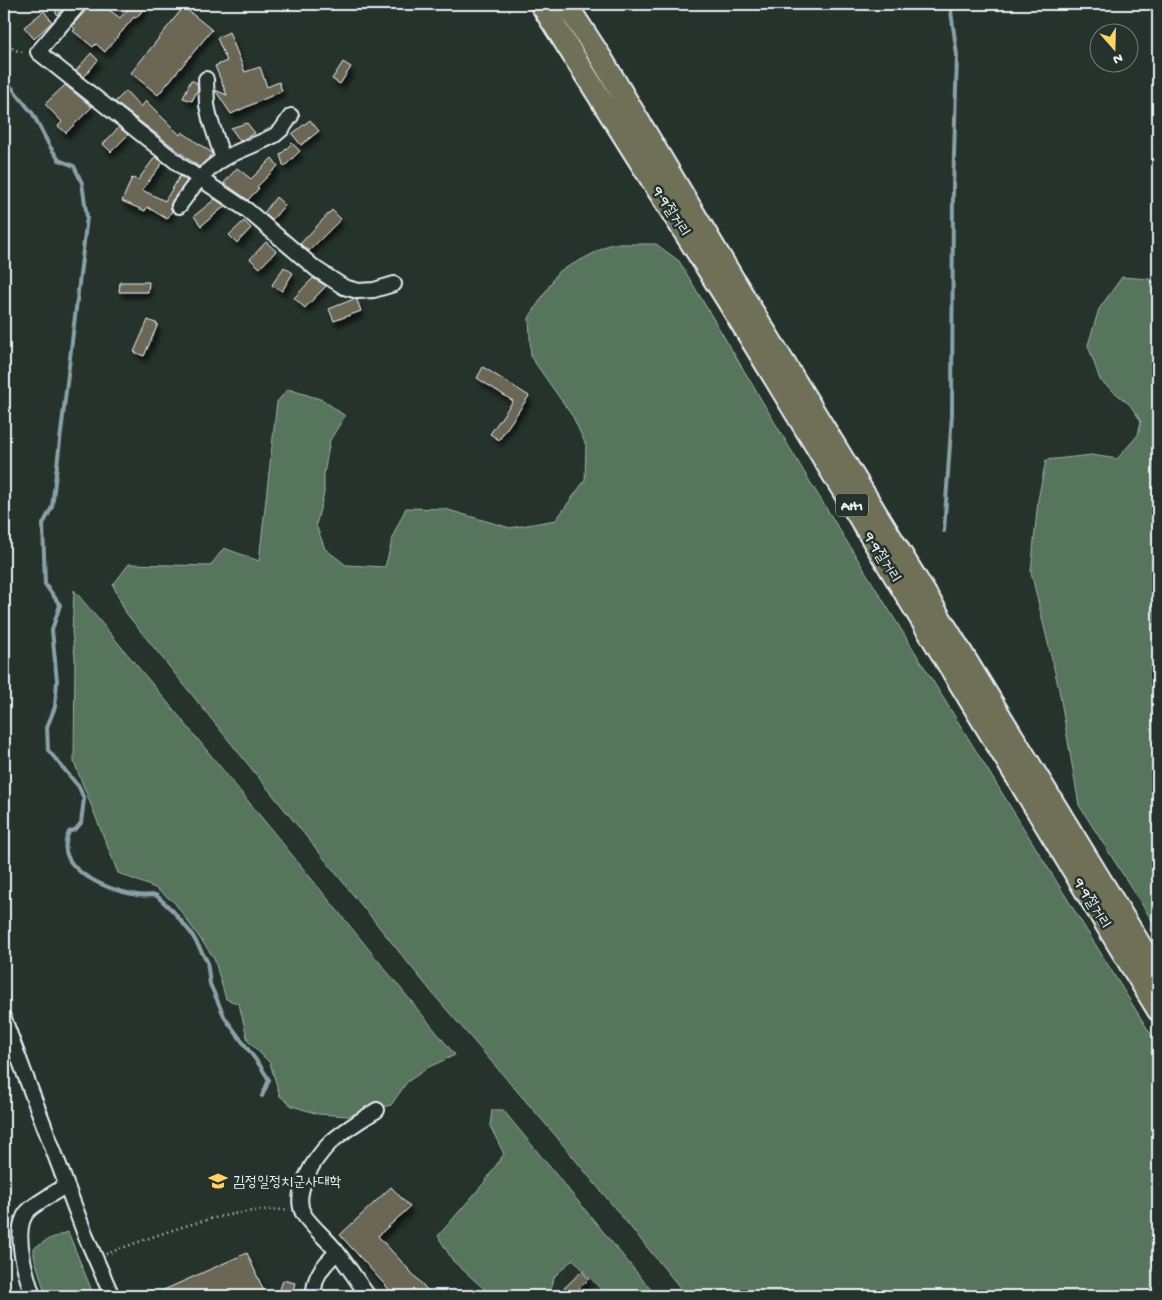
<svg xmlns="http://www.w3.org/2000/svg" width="1162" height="1300" viewBox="0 0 1162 1300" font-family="'Gochi Hand','Poor Story',sans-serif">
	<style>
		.green { fill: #57745c; stroke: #a0b2aa }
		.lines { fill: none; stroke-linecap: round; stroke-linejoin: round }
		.stream { stroke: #8aa1a7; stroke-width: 4 }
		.building { fill: #6c6654; stroke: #e8f1f8; filter: url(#shadow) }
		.minor-casing { stroke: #e8f1f8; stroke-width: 18 }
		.highway-casing { stroke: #e8f1f8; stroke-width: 25 }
		.path { stroke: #e8f1f8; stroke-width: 2.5; stroke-dasharray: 1 4; stroke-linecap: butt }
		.minor { stroke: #26332d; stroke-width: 14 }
		.highway { stroke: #706f59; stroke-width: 21 }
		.labels { text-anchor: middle; stroke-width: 5; stroke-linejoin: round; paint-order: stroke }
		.shield { fill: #26332d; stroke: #aeb8bb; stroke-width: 1 }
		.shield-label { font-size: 14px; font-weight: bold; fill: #e8f1f8 }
		.street-label { font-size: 15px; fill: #e8f1f8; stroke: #26332d }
		.poi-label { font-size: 15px; fill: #e8f1f8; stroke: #26332d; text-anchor: start }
	</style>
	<defs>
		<filter id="shadow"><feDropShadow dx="3" dy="5.5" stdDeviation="2.5" flood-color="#0009"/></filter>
	</defs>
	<rect width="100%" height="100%" fill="#26332d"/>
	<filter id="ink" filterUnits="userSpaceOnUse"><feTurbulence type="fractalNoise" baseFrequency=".02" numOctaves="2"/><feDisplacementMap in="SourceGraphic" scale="10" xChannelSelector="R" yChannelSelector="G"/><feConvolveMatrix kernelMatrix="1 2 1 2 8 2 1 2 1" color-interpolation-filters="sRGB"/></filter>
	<g filter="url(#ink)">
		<!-- green -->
		<path class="green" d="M 611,244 L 656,244 L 679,261 L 807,477 L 1158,1046 L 1158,1296 L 687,1296 L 555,1135 L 434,995 L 126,613 L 113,585 L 129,564 L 210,566 L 224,548 L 259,561 L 277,402 L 288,389 L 323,400 L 345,416 L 330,440 L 324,474 L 324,493 L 316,525 L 325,549 L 346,565 L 385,567 L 395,531 L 406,508 L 445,509 L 510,528 L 556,520 L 585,480 L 586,445 L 573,417 L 531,357 L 529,318 L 558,272 Z
			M 1122,277 L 1149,279 L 1158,284 L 1158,930 L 1079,805 L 1059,689 L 1031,572 L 1038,500 L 1046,460 L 1092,455 L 1117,459 L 1138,435 L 1141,421 L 1130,405 L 1100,380 L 1088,345 L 1099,309 Z
			M 74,590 L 178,715 L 455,1055 L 429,1067 L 407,1082 L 391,1105 L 348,1116 L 318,1114 L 292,1106 L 280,1096 L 270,1063 L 248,1041 L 239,1004 L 226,999 L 214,958 L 174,902 L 155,888 L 118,873 L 74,762 L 75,658 L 72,632 Z
			M 492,1110 L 503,1110 L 656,1296 L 607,1296 L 573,1259 L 554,1277 L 552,1287 L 536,1296 L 492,1296 L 453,1261 L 438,1236 L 484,1183 L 504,1154 L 490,1126 Z
			M 68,1232 L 94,1296 L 46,1296 L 34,1256 L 34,1248 L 49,1239 Z"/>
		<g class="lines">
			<!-- stream -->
			<path class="stream" d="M 4,78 L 33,114 L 49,145 L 59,160 L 74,166 L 82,183 L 87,217 L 52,507 L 43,524 L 45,584 L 60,605 L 52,630 L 57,681 L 55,707 L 47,727 L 48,750 L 79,787 L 84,799 L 81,823 L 76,829 L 69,832 C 51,870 109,890 137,895 C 143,896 150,895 156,895 L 173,911 L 191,933 L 207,961 L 210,984 L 225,1018 L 261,1067 L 269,1080 L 262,1096
				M 944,531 L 952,414 L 953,188 L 957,55 L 950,4"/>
		</g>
		<!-- building -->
		<path class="building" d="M 63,4 L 68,4 L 58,15 L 55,12 Z
			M 88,4 L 101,4 L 120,18 L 132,4 L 148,4 L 136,18 L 134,17 L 105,52 L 96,44 L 93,47 L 73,31 L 75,29 L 72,26 L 86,10 Z
			M 185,8 L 212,30 L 158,95 L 131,73 L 182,9 L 183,10 Z
			M 44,11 L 52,22 L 34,39 L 24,27 Z
			M 229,32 L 245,72 L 260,67 L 267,87 L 279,82 L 282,91 L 231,114 L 215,90 L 227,95 L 215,66 L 227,61 L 217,38 Z
			M 91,53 L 98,60 L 84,77 L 76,71 Z
			M 343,62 L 351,67 L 340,84 L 332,79 Z
			M 191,80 L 197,83 L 198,89 L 192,101 L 183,98 Z
			M 65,85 L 92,107 L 66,133 L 58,126 L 62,122 L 45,104 Z
			M 126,91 L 141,107 L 146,101 L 180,135 L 182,132 L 212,153 L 209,158 L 199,167 L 115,102 Z
			M 310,120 L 319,131 L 301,145 L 292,134 Z
			M 247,123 L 255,133 L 240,141 L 231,128 Z
			M 119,127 L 128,135 L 111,152 L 103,144 Z
			M 292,143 L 300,151 L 284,167 L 280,155 Z
			M 155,157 L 163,162 L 142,190 L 165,201 L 180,176 L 187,181 L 172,201 L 170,206 L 172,211 L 167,219 L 147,207 L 145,211 L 122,201 L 132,178 L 138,180 Z
			M 272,158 L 278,166 L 257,187 L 259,188 L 248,200 L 224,183 L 237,168 L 251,179 Z
			M 276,197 L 285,205 L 272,220 L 264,213 Z
			M 215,199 L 225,206 L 201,226 L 194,216 Z
			M 332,210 L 341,219 L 309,251 L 300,244 Z
			M 244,221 L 251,228 L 237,243 L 229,235 Z
			M 266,242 L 276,251 L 260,268 L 250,259 Z
			M 284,267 L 293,273 L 282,291 L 272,285 Z
			M 313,278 L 326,286 L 305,308 L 294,298 Z
			M 120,282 L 149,282 L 148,292 L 119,292 Z
			M 354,299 L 357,300 L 361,311 L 334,321 L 329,309 Z
			M 148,320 L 158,324 L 144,356 L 134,352 Z
			M 483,367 L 529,396 L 499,440 L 490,434 L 513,401 L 477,378 Z
			M 391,1187 L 410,1207 L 378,1236 L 433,1296 L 395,1296 L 340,1235 Z
			M 247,1253 L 266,1296 L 150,1296 Z
			M 582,1271 L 589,1279 L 572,1296 L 556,1296 Z
			M 283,1280 L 295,1283 L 291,1296 L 278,1296 Z"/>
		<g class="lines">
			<!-- minor casing -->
			<g class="minor-casing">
				<path id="minor" d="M 79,4 L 38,52 L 184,168 L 247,210 L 316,269 L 344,287 L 358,291 L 374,290 L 394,284
					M 206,79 L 207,105 L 210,119 L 223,159
					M 179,206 C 192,188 205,169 225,158 C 241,149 259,144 275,135 L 282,129 L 291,116
					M 4,1019 L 86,1237 L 112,1296
					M 33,1296 C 26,1275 10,1226 30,1209 C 41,1200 55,1193 66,1185
					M 314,1296 C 313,1276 324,1265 337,1252
					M 368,1296 C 358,1282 348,1266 337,1252 C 327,1239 313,1228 304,1215 C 291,1193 315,1158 330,1143 C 344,1130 361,1120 377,1110"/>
			</g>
			<!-- highway casing -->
			<g class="highway-casing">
				<path id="highway" d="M 541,4 L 731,306 L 1158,1010
					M 566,4 L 601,58 L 748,304 L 1158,974"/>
			</g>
			<!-- path -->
			<path class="path" d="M 4,42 C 11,48 17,52 26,52
				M 106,1254 C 160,1234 230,1206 289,1210"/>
			<!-- minor -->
			<use href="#minor" class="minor"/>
			<!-- highway -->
			<use href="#highway" class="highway"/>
		</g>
	</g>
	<!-- icons -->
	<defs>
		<g id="university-bare" transform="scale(1.5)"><path d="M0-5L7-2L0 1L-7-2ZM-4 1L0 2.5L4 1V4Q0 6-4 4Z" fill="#ffd166" stroke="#26332d" stroke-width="2.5" paint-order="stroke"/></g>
	</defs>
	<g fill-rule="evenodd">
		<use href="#university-bare" x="218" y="1181"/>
	</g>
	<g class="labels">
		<!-- shield labels -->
		<rect class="shield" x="836" y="493.5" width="32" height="23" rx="4"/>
		<g class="shield-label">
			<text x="852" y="510">AH1</text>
		</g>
		<!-- street labels -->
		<g class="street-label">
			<text transform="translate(672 211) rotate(58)" y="5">9·9절거리</text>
			<text transform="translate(883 557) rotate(59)" y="5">9·9절거리</text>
			<text transform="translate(1093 903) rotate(59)" y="5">9·9절거리</text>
		</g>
		<!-- poi labels -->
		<g class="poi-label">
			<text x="233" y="1186">김정일정치군사대학</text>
		</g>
	</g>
	<!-- margin -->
	<rect width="1162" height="1300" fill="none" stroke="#26332d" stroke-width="20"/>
	<rect x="10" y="10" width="1142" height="1280" fill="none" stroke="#e8f1f8" stroke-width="2" filter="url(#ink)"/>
	<!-- north arrow -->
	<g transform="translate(1114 48) rotate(160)"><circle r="24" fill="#26332d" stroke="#747f7e"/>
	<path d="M0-4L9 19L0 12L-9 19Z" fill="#ffd166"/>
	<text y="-8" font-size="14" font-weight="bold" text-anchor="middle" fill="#e8f1f8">N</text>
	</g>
</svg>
